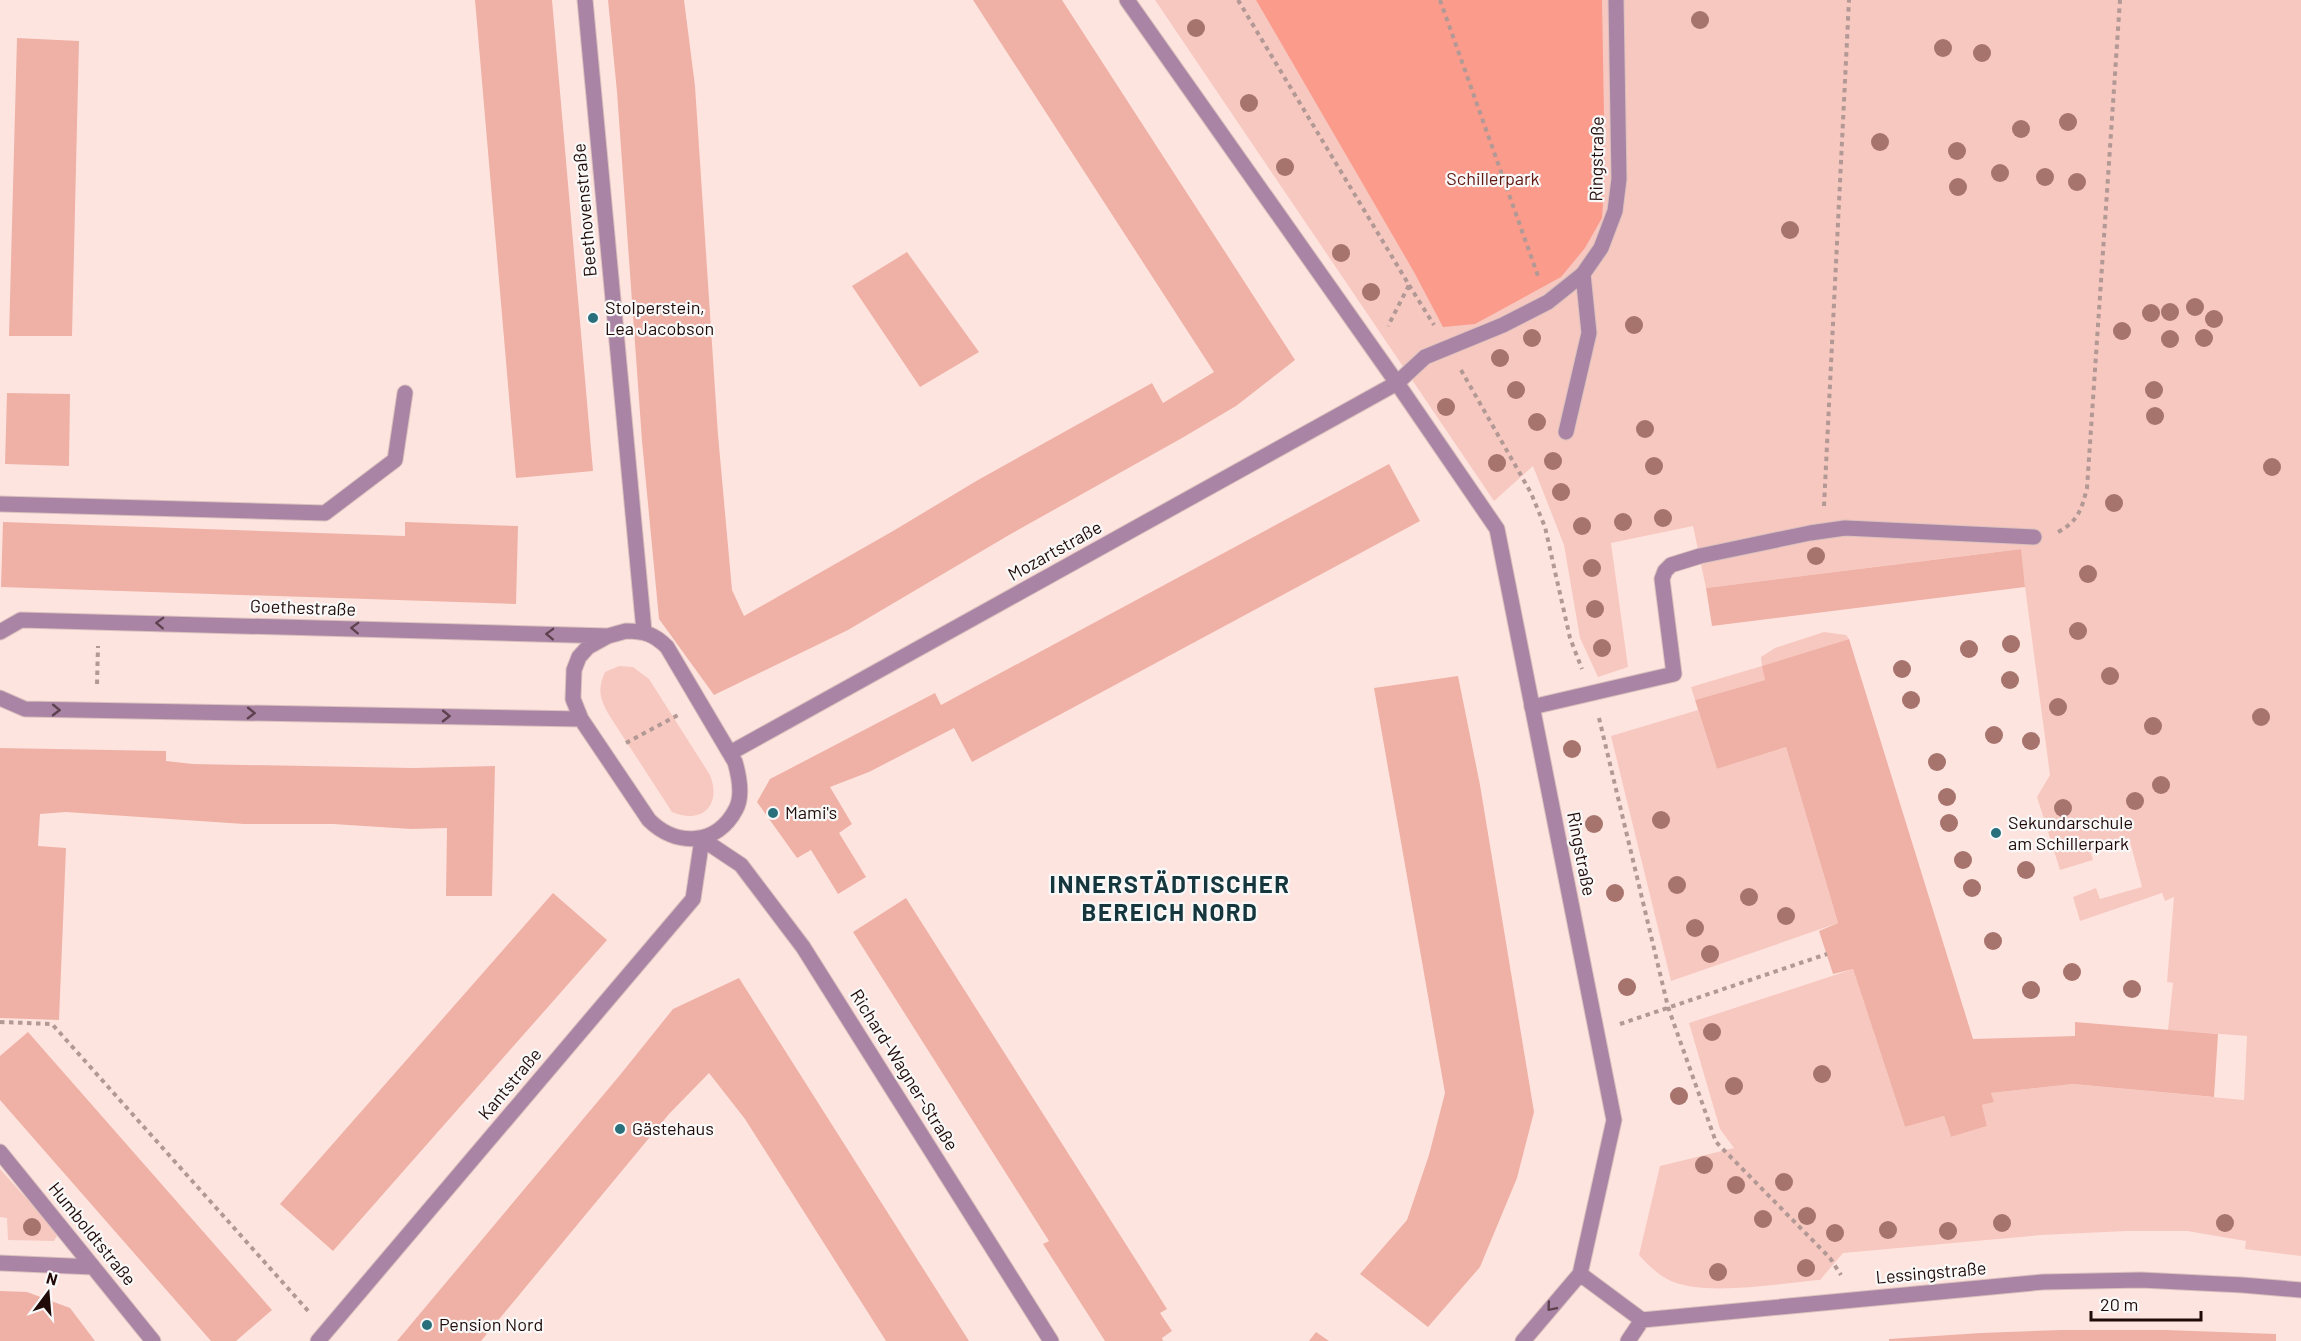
<svg xmlns="http://www.w3.org/2000/svg" width="2301" height="1341" viewBox="0 0 2301 1341" font-family="Barlow,sans-serif">
	<style>
		.green { fill: #f7c8c0 }
		.forest { fill: #fa9b8b }
		.building { fill: #efb1a6 }
		.lines { fill: none; stroke-linecap: round; stroke-linejoin: round }
		.service-casing { stroke: #dac1bd; stroke-width: 17 }
		.minor-casing { stroke: #dac1bd; stroke-width: 17 }
		.path { stroke: #b29995; stroke-width: 4; stroke-dasharray: 4.5 4.5; stroke-linecap: butt }
		.service { stroke: #aa84a5; stroke-width: 15 }
		.minor { stroke: #aa84a5; stroke-width: 15 }
		.tree { fill: #a7736d }
		.oneway { stroke: #5e414f }
		.poi-dot { fill: #29707c; stroke: #f8f8f8; stroke-width: 2 }
		.labels { text-anchor: middle; stroke-width: 4.5; stroke-linejoin: round; paint-order: stroke }
		.street-label { font-size: 18px; fill: #200b08; stroke: #f8f8f8 }
		.park-label { font-size: 18px; fill: #60170f; stroke: #f8f8f8 }
		.poi-label { font-size: 18px; fill: #200b08; stroke: #f8f8f8; text-anchor: start }
		.district-label { font-size: 24px; font-weight: bold; letter-spacing: 1.5px; fill: #15363c; stroke: #f8f8f8 }
	</style>
	<rect width="100%" height="100%" fill="#fee4df"/>
	<!-- green -->
	<path class="green" d="M 1155,0 L 2301,0 L 2301,1256 L 2245,1249 L 2246,1241 L 2187,1231 L 2127,1231 L 2041,1235 L 1843,1253 L 1820,1280 C 1780,1283 1701,1298 1667,1279 C 1656,1273 1647,1264 1639,1255 L 1660,1166 L 1734,1148 L 1720,1129 L 1689,1023 L 1853,969 L 1905,1127 L 1944,1116 L 1951,1137 L 1987,1126 L 1982,1105 L 1993,1102 L 1991,1093 L 2073,1084 L 2244,1100 L 2247,1036 L 2168,1030 L 2173,983 L 2167,982 L 2174,897 L 2165,901 L 2162,893 L 2080,921 L 2073,897 L 2096,888 L 2100,899 L 2142,887 L 2129,838 L 2090,850 L 2093,860 L 2060,870 L 2037,797 L 2050,775 L 2020,549 L 1706,588 L 1693,526 L 1611,543 L 1628,667 L 1598,677 L 1580,638 L 1564,545 L 1533,466 L 1494,501 Z
		M 1824,632 L 1846,635 L 1849,639 L 1763,666 L 1765,680 L 1695,700 L 1691,687 L 1762,666 L 1761,657 L 1775,648 Z
		M 619,666 L 633,667 L 649,679 L 710,775 C 722,805 702,825 672,812 L 609,715 C 600,699 597,690 605,672 Z
		M 1698,710 L 1717,769 L 1786,747 L 1838,923 L 1671,981 L 1611,736 Z
		M 0,1169 L 53,1228 L 57,1236 L 54,1241 L 8,1240 L 7,1218 L 0,1217 Z"/>
	<!-- forest -->
	<path class="forest" d="M 1256,0 L 1602,0 L 1605,175 L 1602,218 L 1585,248 L 1561,277 L 1475,324 L 1443,327 L 1414,272 Z"/>
	<!-- building -->
	<path class="building" d="M 475,0 L 552,0 L 593,471 L 516,478 Z
		M 608,0 L 684,0 L 695,86 L 718,435 L 732,590 L 744,616 L 893,531 L 978,480 L 1152,383 L 1163,403 L 1214,372 L 973,0 L 1062,0 L 1295,360 L 1236,406 L 1182,438 L 1009,535 L 848,630 L 714,695 L 659,619 L 642,441 L 617,92 Z
		M 17,38 L 79,41 L 72,336 L 9,336 Z
		M 907,252 L 979,352 L 920,387 L 852,286 Z
		M 7,393 L 70,394 L 69,466 L 5,464 Z
		M 1389,464 L 1420,521 L 972,762 L 954,728 L 869,772 L 830,787 L 852,824 L 839,833 L 866,877 L 838,894 L 811,850 L 797,858 L 757,802 L 770,779 L 935,693 L 941,705 Z
		M 3,522 L 405,536 L 405,522 L 518,526 L 516,604 L 1,587 Z
		M 2021,549 L 2025,587 L 1712,626 L 1706,588 Z
		M 1849,639 L 1973,1039 L 2075,1036 L 2075,1022 L 2218,1034 L 2214,1097 L 2073,1084 L 1991,1093 L 1994,1102 L 1982,1105 L 1987,1126 L 1951,1137 L 1944,1116 L 1905,1127 L 1853,969 L 1833,974 L 1819,931 L 1838,923 L 1786,747 L 1717,769 L 1695,700 L 1765,680 L 1762,666 Z
		M 1458,676 L 1480,785 L 1534,1112 L 1517,1178 L 1480,1267 L 1428,1327 L 1360,1274 L 1407,1220 L 1429,1155 L 1445,1093 L 1374,688 Z
		M 0,748 L 166,751 L 166,761 L 193,764 L 413,768 L 495,766 L 492,896 L 446,896 L 447,828 L 411,829 L 333,824 L 244,824 L 66,812 L 40,814 L 38,846 L 66,848 L 59,1020 L 0,1018 Z
		M 553,893 L 607,940 L 333,1251 L 280,1204 Z
		M 906,898 L 1167,1309 L 1160,1313 L 1172,1331 L 1162,1338 L 1163,1341 L 1105,1341 L 1043,1244 L 1049,1241 L 853,932 Z
		M 739,978 L 969,1341 L 886,1341 L 745,1119 L 709,1073 L 669,1114 L 481,1341 L 397,1341 L 620,1075 L 673,1009 Z
		M 28,1032 L 272,1310 L 236,1341 L 211,1341 L 0,1100 L 0,1056 Z
		M 0,1291 L 27,1292 L 70,1308 L 95,1341 L 0,1341 Z
		M 2061,1330 L 2166,1330 L 2276,1334 L 2276,1341 L 1889,1341 L 1889,1339 L 1981,1333 Z
		M 1316,1332 L 1329,1341 L 1309,1341 Z"/>
	<g class="lines">
		<!-- service casing -->
		<g class="service-casing">
			<path id="service" d="M 1566,432 L 1589,333 L 1583,274
				M 0,504 L 325,513 L 395,460 L 405,393
				M 1532,707 L 1674,674 L 1662,579 L 1665,571 L 1671,565 L 1700,556 L 1810,533 L 1845,528 L 2034,537"/>
		</g>
		<!-- minor casing -->
		<g class="minor-casing">
			<path id="minor" d="M 585,0 L 644,631
				M 1127,0 L 1397,383 L 1497,529 L 1614,1120 L 1580,1274 L 1523,1341
				M 626,631 C 644,631 654,634 667,647 L 735,762 C 739,776 743,796 736,809 C 717,846 676,847 649,820 L 581,719 L 573,699 L 574,670 L 579,657 L 588,647 L 608,636 Z
				M 0,632 L 21,620 L 608,636
				M 0,698 L 25,709 L 581,719
				M 730,753 L 1397,383 L 1425,357 L 1503,325 L 1548,302 L 1583,274 L 1601,248 L 1615,211 L 1619,179 L 1616,0
				M 702,839 L 741,865 L 803,947 L 1051,1341
				M 0,1152 L 153,1341
				M 0,1263 L 93,1267
				M 1580,1274 L 1642,1320 L 2043,1282 L 2141,1280 L 2242,1285 L 2301,1290
				M 318,1341 L 693,899 L 702,839
				M 1628,1341 L 1642,1320"/>
		</g>
		<!-- path -->
		<path class="path" d="M 1238,0 L 1409,285 L 1388,326
			M 1440,0 L 1538,276
			M 1409,285 L 1434,325
			M 1461,370 L 1531,493 L 1545,527 L 1570,638 L 1582,669
			M 1824,506 L 1849,0
			M 2058,532 C 2078,522 2082,508 2087,488 L 2120,0
			M 97,684 L 98,646
			M 1599,718 L 1668,1007 L 1716,1142 L 1830,1258 L 1841,1275
			M 626,743 L 678,715
			M 0,1022 L 52,1024 L 310,1313
			M 1620,1024 L 1827,954"/>
		<!-- service -->
		<use href="#service" class="service"/>
		<!-- minor -->
		<use href="#minor" class="minor"/>
	</g>
	<!-- trees -->
	<g class="tree">
		<circle cx="1700" cy="20" r="9"/>
		<circle cx="1196" cy="28" r="9"/>
		<circle cx="1943" cy="48" r="9"/>
		<circle cx="1982" cy="53" r="9"/>
		<circle cx="1249" cy="103" r="9"/>
		<circle cx="2068" cy="122" r="9"/>
		<circle cx="2021" cy="129" r="9"/>
		<circle cx="1880" cy="142" r="9"/>
		<circle cx="1957" cy="151" r="9"/>
		<circle cx="1285" cy="167" r="9"/>
		<circle cx="2000" cy="173" r="9"/>
		<circle cx="2045" cy="177" r="9"/>
		<circle cx="2077" cy="182" r="9"/>
		<circle cx="1958" cy="187" r="9"/>
		<circle cx="1790" cy="230" r="9"/>
		<circle cx="1341" cy="253" r="9"/>
		<circle cx="1371" cy="292" r="9"/>
		<circle cx="2195" cy="307" r="9"/>
		<circle cx="2170" cy="312" r="9"/>
		<circle cx="2151" cy="313" r="9"/>
		<circle cx="2214" cy="319" r="9"/>
		<circle cx="1634" cy="325" r="9"/>
		<circle cx="2122" cy="331" r="9"/>
		<circle cx="1532" cy="338" r="9"/>
		<circle cx="2204" cy="338" r="9"/>
		<circle cx="2170" cy="339" r="9"/>
		<circle cx="1500" cy="358" r="9"/>
		<circle cx="1516" cy="390" r="9"/>
		<circle cx="2154" cy="390" r="9"/>
		<circle cx="1446" cy="407" r="9"/>
		<circle cx="2155" cy="416" r="9"/>
		<circle cx="1537" cy="422" r="9"/>
		<circle cx="1645" cy="429" r="9"/>
		<circle cx="1553" cy="461" r="9"/>
		<circle cx="1497" cy="463" r="9"/>
		<circle cx="1654" cy="466" r="9"/>
		<circle cx="2272" cy="467" r="9"/>
		<circle cx="1561" cy="492" r="9"/>
		<circle cx="2114" cy="503" r="9"/>
		<circle cx="1663" cy="518" r="9"/>
		<circle cx="1623" cy="522" r="9"/>
		<circle cx="1582" cy="526" r="9"/>
		<circle cx="1816" cy="556" r="9"/>
		<circle cx="1592" cy="568" r="9"/>
		<circle cx="2088" cy="574" r="9"/>
		<circle cx="1595" cy="609" r="9"/>
		<circle cx="2078" cy="631" r="9"/>
		<circle cx="2011" cy="644" r="9"/>
		<circle cx="1602" cy="648" r="9"/>
		<circle cx="1969" cy="649" r="9"/>
		<circle cx="1902" cy="669" r="9"/>
		<circle cx="2110" cy="676" r="9"/>
		<circle cx="2010" cy="680" r="9"/>
		<circle cx="1911" cy="700" r="9"/>
		<circle cx="2058" cy="707" r="9"/>
		<circle cx="2261" cy="717" r="9"/>
		<circle cx="2153" cy="726" r="9"/>
		<circle cx="1994" cy="735" r="9"/>
		<circle cx="2031" cy="741" r="9"/>
		<circle cx="1572" cy="749" r="9"/>
		<circle cx="1937" cy="762" r="9"/>
		<circle cx="2161" cy="785" r="9"/>
		<circle cx="1947" cy="797" r="9"/>
		<circle cx="2135" cy="801" r="9"/>
		<circle cx="2063" cy="808" r="9"/>
		<circle cx="1661" cy="820" r="9"/>
		<circle cx="1949" cy="823" r="9"/>
		<circle cx="1594" cy="824" r="9"/>
		<circle cx="1963" cy="860" r="9"/>
		<circle cx="2026" cy="870" r="9"/>
		<circle cx="1677" cy="885" r="9"/>
		<circle cx="1972" cy="888" r="9"/>
		<circle cx="1615" cy="893" r="9"/>
		<circle cx="1749" cy="897" r="9"/>
		<circle cx="1786" cy="916" r="9"/>
		<circle cx="1695" cy="928" r="9"/>
		<circle cx="1993" cy="941" r="9"/>
		<circle cx="1710" cy="954" r="9"/>
		<circle cx="2072" cy="972" r="9"/>
		<circle cx="1627" cy="987" r="9"/>
		<circle cx="2132" cy="989" r="9"/>
		<circle cx="2031" cy="990" r="9"/>
		<circle cx="1712" cy="1032" r="9"/>
		<circle cx="1822" cy="1074" r="9"/>
		<circle cx="1734" cy="1086" r="9"/>
		<circle cx="1679" cy="1096" r="9"/>
		<circle cx="1704" cy="1165" r="9"/>
		<circle cx="1784" cy="1182" r="9"/>
		<circle cx="1736" cy="1185" r="9"/>
		<circle cx="1807" cy="1216" r="9"/>
		<circle cx="1763" cy="1219" r="9"/>
		<circle cx="2002" cy="1223" r="9"/>
		<circle cx="2225" cy="1223" r="9"/>
		<circle cx="32" cy="1227" r="9"/>
		<circle cx="1888" cy="1230" r="9"/>
		<circle cx="1948" cy="1231" r="9"/>
		<circle cx="1835" cy="1233" r="9"/>
		<circle cx="1806" cy="1268" r="9"/>
		<circle cx="1718" cy="1272" r="9"/>
	</g>
	<!-- one-way arrows -->
	<defs><path id="oneway-chevron" d="M-2-3.5L2.5 0L-2 3.5" fill="none" stroke-width="1.6" stroke-linecap="round" stroke-linejoin="round" transform="scale(1.5)"/></defs>
	<g class="oneway">
		<use href="#oneway-chevron" transform="translate(160 623) rotate(-178)"/>
		<use href="#oneway-chevron" transform="translate(355 628) rotate(-178)"/>
		<use href="#oneway-chevron" transform="translate(550 634) rotate(-178)"/>
		<use href="#oneway-chevron" transform="translate(56 710) rotate(1)"/>
		<use href="#oneway-chevron" transform="translate(251 713) rotate(1)"/>
		<use href="#oneway-chevron" transform="translate(446 716) rotate(1)"/>
		<use href="#oneway-chevron" transform="translate(1551 1307) rotate(130)"/>
	</g>
	<!-- markers -->
	<g class="poi-dot">
		<circle cx="593" cy="318" r="6"/>
		<circle cx="773" cy="813" r="6"/>
		<circle cx="1996" cy="833" r="6"/>
		<circle cx="620" cy="1129" r="6"/>
		<circle cx="427" cy="1325" r="6"/>
	</g>
	<g class="labels">
		<!-- street labels -->
		<g class="street-label">
			<text transform="translate(1597 159) rotate(-89)" y="6">Ringstraße</text>
			<text transform="translate(585 210) rotate(-95)" y="6">Beethovenstraße</text>
			<text transform="translate(1055 551) rotate(-29)" y="6">Mozartstraße</text>
			<text transform="translate(303 608) rotate(2)" y="6">Goethestraße</text>
			<text transform="translate(1581 854) rotate(79)" y="6">Ringstraße</text>
			<text transform="translate(904 1070) rotate(58)" y="6">Richard-Wagner-Straße</text>
			<text transform="translate(510 1084) rotate(-50)" y="6">Kantstraße</text>
			<text transform="translate(92 1234) rotate(51)" y="6">Humboldtstraße</text>
			<text transform="translate(1931 1273) rotate(-5)" y="6">Lessingstraße</text>
		</g>
		<!-- park labels -->
		<g class="park-label">
			<text x="1493" y="185">Schillerpark</text>
		</g>
		<!-- poi labels -->
		<g class="poi-label">
			<text x="605" y="314">Stolperstein,<tspan x="605" dy="21">Lea Jacobson</tspan></text>
			<text x="785" y="819">Mami's</text>
			<text x="2008" y="829">Sekundarschule<tspan x="2008" dy="21">am Schillerpark</tspan></text>
			<text x="632" y="1135">Gästehaus</text>
			<text x="439" y="1331">Pension Nord</text>
		</g>
		<!-- district labels -->
		<g class="district-label">
			<text x="1170" y="893">INNERSTÄDTISCHER<tspan x="1170" dy="28">BEREICH NORD</tspan></text>
		</g>
	</g>
	<!-- north arrow -->
	<g transform="translate(48 1293) rotate(16)" stroke="#f8f8f8" stroke-width="4.5" paint-order="stroke">
	<path d="M0-4.5L10 22L0 15L-10 22Z" fill="#200b08"/>
	<text y="-9" font-size="16" font-weight="bold" text-anchor="middle" fill="#200b08">N</text>
	</g>
	<!-- scale -->
	<path d="M2091 1311v9h110v-9" fill="none" stroke="#200b08" stroke-width="3"/>
	<text x="2100" y="1311" font-size="18" fill="#200b08" stroke="#f8f8f8" stroke-width="4.5" paint-order="stroke">20 m</text>
</svg>
